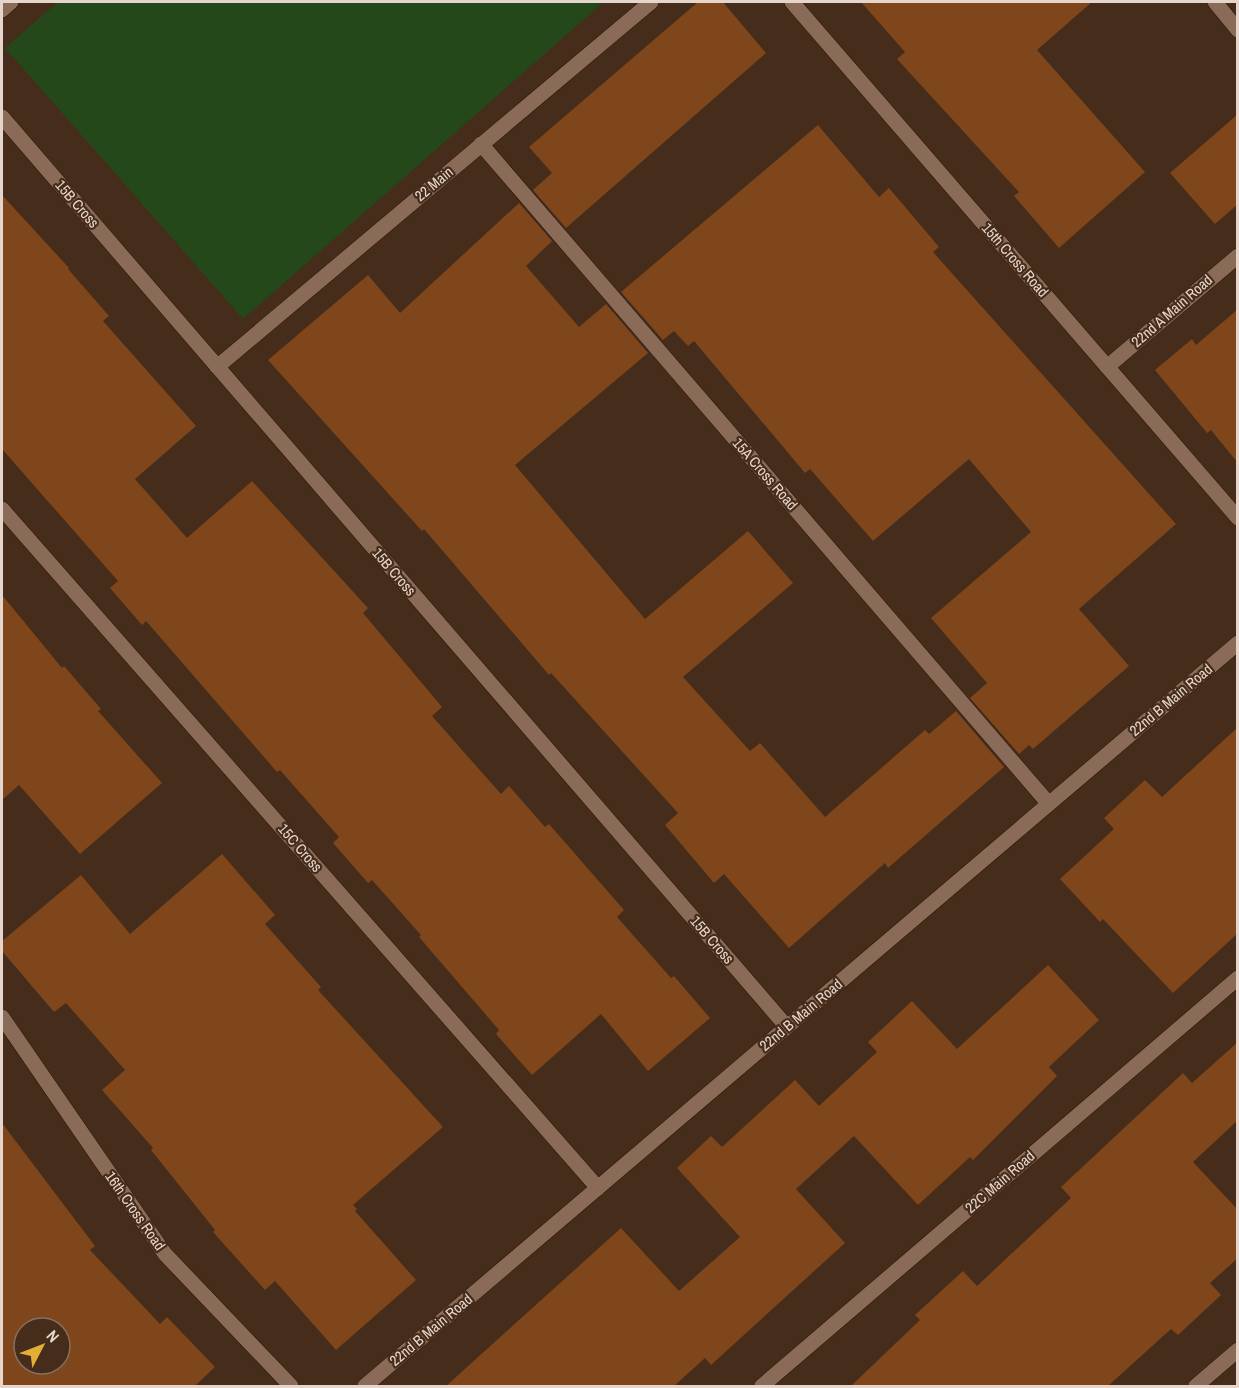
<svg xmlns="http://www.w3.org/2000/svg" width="1239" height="1388" viewBox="0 0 1239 1388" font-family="'Archivo Narrow',sans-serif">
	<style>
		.green { fill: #244819 }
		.building { fill: #7f461b; fill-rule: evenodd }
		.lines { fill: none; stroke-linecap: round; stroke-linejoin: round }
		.minor-casing { stroke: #2b1403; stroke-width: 16 }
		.minor { stroke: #896b58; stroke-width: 15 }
		.labels { text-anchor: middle; stroke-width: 4.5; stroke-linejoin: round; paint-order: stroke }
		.street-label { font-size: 15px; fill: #e6d5ca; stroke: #462c1a }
	</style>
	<rect width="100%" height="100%" fill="#462c1a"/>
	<!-- green -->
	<path class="green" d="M 58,2 L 604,2 L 243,319 L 5,48 Z"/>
	<!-- building -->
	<path class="building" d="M 698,2 L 723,2 L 766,53 L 566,228 L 533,190 L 552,173 L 529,147 Z
		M 861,2 L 1092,2 L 1037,50 L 1145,172 L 1059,248 L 1014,196 L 1019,192 L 897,59 L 905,52 Z
		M 1238,114 L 1238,204 L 1215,224 L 1170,173 Z
		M 818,125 L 879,197 L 889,188 L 939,247 L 933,252 L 1176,524 L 1079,609 L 1129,666 L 1033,749 L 1029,745 L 1019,754 L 970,698 L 987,683 L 931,618 L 1031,532 L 969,459 L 873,541 L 810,469 L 805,473 L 694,341 L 688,346 L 674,331 L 663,340 L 621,292 Z
		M 2,195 L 69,268 L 68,269 L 109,316 L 103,321 L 196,426 L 135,479 L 187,538 L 252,481 L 368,608 L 363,613 L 442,707 L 432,716 L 501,794 L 509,786 L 545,827 L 549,824 L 624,910 L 617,917 L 671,978 L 674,976 L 710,1018 L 648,1071 L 601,1014 L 532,1075 L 496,1034 L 499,1030 L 419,937 L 421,935 L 372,880 L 368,883 L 333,843 L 339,837 L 280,770 L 277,772 L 146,621 L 142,625 L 110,588 L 118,581 L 2,449 Z
		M 519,203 L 552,241 L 526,266 L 579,327 L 606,304 L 648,353 L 515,465 L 645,619 L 748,531 L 793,583 L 683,677 L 750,751 L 760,743 L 825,817 L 925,730 L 929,734 L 956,711 L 1004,767 L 888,868 L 885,863 L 789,948 L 724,874 L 714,883 L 665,825 L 678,813 L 551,673 L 549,675 L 424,529 L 422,531 L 268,360 L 368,275 L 400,313 Z
		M 1238,309 L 1238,463 L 1211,430 L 1207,433 L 1155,370 L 1192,339 L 1196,345 Z
		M 2,595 L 62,668 L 64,666 L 101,709 L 98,711 L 162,783 L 80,854 L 19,785 L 2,800 Z
		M 1238,727 L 1238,933 L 1173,993 L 1103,919 L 1100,922 L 1060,879 L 1114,829 L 1104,818 L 1145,780 L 1162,797 Z
		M 222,854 L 275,915 L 265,924 L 321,987 L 318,990 L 443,1127 L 353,1205 L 357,1209 L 355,1211 L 416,1280 L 336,1350 L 275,1281 L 265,1290 L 213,1232 L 215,1230 L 151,1150 L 153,1148 L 102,1090 L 125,1070 L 66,1003 L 54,1012 L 2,951 L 2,941 L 81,875 L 130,934 Z
		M 1048,965 L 1099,1020 L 1049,1067 L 1057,1076 L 973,1160 L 970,1157 L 918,1205 L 854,1136 L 796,1189 L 845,1243 L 711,1365 L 705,1358 L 674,1386 L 446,1386 L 621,1228 L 679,1291 L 740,1237 L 677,1168 L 711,1136 L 722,1147 L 795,1080 L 819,1106 L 877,1052 L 868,1042 L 912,1001 L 957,1049 Z
		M 1238,1042 L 1238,1120 L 1193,1162 L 1238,1210 L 1238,1258 L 1210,1283 L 1221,1295 L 1178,1335 L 1171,1329 L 1108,1386 L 851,1386 L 920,1320 L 915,1315 L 963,1271 L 977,1286 L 1071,1198 L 1061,1187 L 1183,1073 L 1192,1083 Z
		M 2,1123 L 95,1246 L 90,1250 L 160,1324 L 167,1317 L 215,1367 L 195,1386 L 2,1386 ZM 24,1328 L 60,1328 L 60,1364 L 24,1364 Z"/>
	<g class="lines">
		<!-- minor casing -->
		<g class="minor-casing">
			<path id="minor" d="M 792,2 L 1238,518
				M 1215,2 L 1238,30
				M 2,10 L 11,2
				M 2,117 L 787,1027
				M 481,144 L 1049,804
				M 217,367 L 651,2
				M 1107,367 L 1238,256
				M 2,509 L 598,1188
				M 2,1017 L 165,1254 L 291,1386
				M 365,1386 L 1238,643
				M 762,1386 L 1238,978
				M 1196,1386 L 1238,1350"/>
		</g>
		<!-- minor -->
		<use href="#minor" class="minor"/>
	</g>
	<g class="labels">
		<!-- street labels -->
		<g class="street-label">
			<text transform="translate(434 184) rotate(-40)" y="5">22 Main</text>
			<text transform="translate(77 204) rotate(49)" y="5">15B Cross</text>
			<text transform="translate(1015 260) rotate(49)" y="5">15th Cross Road</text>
			<text transform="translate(1172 311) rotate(-41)" y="5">22nd A Main Road</text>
			<text transform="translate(765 474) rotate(49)" y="5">15A Cross Road</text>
			<text transform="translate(394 572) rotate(49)" y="5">15B Cross</text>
			<text transform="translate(1171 700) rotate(-40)" y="5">22nd B Main Road</text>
			<text transform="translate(300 848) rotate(49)" y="5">15C Cross</text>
			<text transform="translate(712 940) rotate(49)" y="5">15B Cross</text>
			<text transform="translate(801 1015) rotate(-40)" y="5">22nd B Main Road</text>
			<text transform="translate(1000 1182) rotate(-41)" y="5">22C Main Road</text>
			<text transform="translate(135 1211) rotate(55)" y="5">16th Cross Road</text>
			<text transform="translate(431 1330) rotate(-40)" y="5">22nd B Main Road</text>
		</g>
	</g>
	<!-- border -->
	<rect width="1239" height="1388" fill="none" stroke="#e6d5ca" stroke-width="6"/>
	<!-- north arrow -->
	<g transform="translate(42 1346) rotate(48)"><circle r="28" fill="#462c1a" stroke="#867060" stroke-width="1.5"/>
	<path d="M0-4.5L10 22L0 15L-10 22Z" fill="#e2af34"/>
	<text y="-9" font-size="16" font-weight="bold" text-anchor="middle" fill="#e6d5ca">N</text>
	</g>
</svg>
